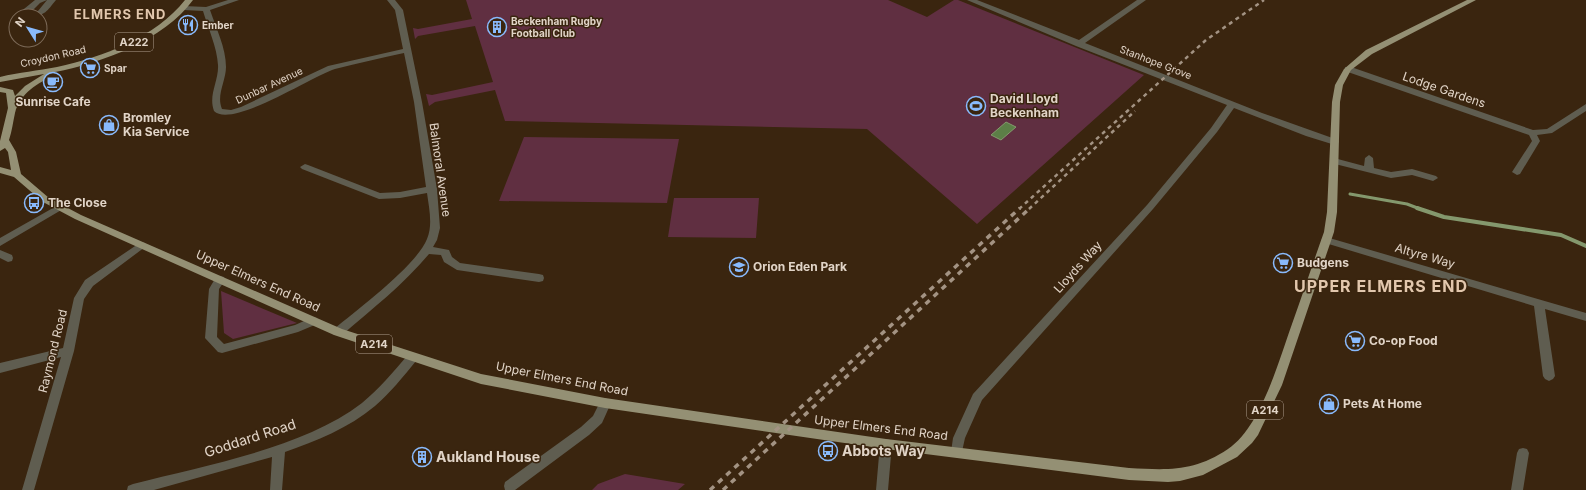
<svg xmlns="http://www.w3.org/2000/svg" width="1586" height="490" viewBox="0 0 1586 490" font-family="Inter,sans-serif">
	<style>
		.green { fill: #602f41 }
		.water { fill: #5c7f47; stroke: #84986d }
		.lines { fill: none; stroke-linecap: round; stroke-linejoin: round }
		.stream-far1 { stroke: #84986d; stroke-width: 3 }
		.stream { stroke: #84986d; stroke-width: 4 }
		.minor { fill: #5f5d50; fill-rule: evenodd }
		.major { fill: #949074; fill-rule: evenodd }
		.rail-far1 { stroke: #a39383; stroke-width: 2.5; stroke-dasharray: 4 4; stroke-linecap: butt }
		.rail { stroke: #a39383; stroke-width: 3.5; stroke-dasharray: 5.5 5.5; stroke-linecap: butt }
		.labels { text-anchor: middle; stroke-width: 3; stroke-linejoin: round; paint-order: stroke }
		.far-poi-label { font-size: 10px; font-weight: bold; fill: #e1d4c7; stroke: #3a250f; text-anchor: start }
		.far-street-label { font-size: 10px; fill: #e1d4c7; stroke: #3a250f }
		.shield { fill: #3a250f; stroke: #afa090; stroke-width: 1 }
		.shield-label { font-size: 11px; font-weight: bold; fill: #e1d4c7 }
		.street-label { font-size: 12px; fill: #e1d4c7; stroke: #3a250f }
		.poi-label { font-size: 12px; font-weight: bold; fill: #e1d4c7; stroke: #3a250f; text-anchor: start }
		.far-district-label { font-size: 13px; font-weight: bold; letter-spacing: 1px; fill: #e2c7ad; stroke: #3a250f }
		.near-street-label { font-size: 14px; fill: #e1d4c7; stroke: #3a250f }
		.near-poi-label { font-size: 14px; font-weight: bold; fill: #e1d4c7; stroke: #3a250f; text-anchor: start }
		.district-label { font-size: 16px; font-weight: bold; letter-spacing: 1px; fill: #e2c7ad; stroke: #3a250f }
	</style>
	<rect width="100%" height="100%" fill="#3a250f"/>
	<!-- green -->
	<path class="green" d="M 466,0 L 888,0 L 927,17 L 954,0 L 958,0 L 1144,75 L 977,224 L 867,129 L 505,121 L 495,90 L 435,102 L 429,106 L 426,94 L 432,95 L 493,82 L 475,26 L 418,36 L 415,39 L 413,28 L 418,29 L 472,19 Z
		M 524,137 L 679,139 L 667,203 L 499,201 Z
		M 674,198 L 759,198 L 756,238 L 668,237 Z
		M 221,291 L 297,323 L 233,339 L 224,333 Z
		M 625,474 L 685,484 L 678,490 L 592,490 L 598,484 Z"/>
	<!-- water -->
	<path class="water" d="M 1006,122 L 1016,127 L 1001,140 L 991,135 Z"/>
	<g class="lines">
		<!-- stream-far1 -->
		<path class="stream-far1" d="M 1350,194 L 1407,204 L 1420,209"/>
		<!-- stream -->
		<path class="stream" d="M 1417,208 L 1444,217 L 1561,235 L 1586,246"/>
		<!-- minor -->
		<path class="minor" d="M 35,0 L 47,0 L 40,3 L 27,16 L 19,16 L 19,13 Z
			M 47,0 L 56,0 C 47,11 45,16 31,16 L 38,11 Z
			M 228,0 L 239,0 L 210,10 C 216,28 226,48 226,67 C 226,81 216,95 222,109 L 231,110 L 241,107 L 328,66 L 403,49 L 395,10 L 387,0 L 395,0 L 403,10 L 422,102 L 437,189 L 440,228 L 437,240 L 433,247 L 449,250 L 452,257 L 460,263 L 539,274 L 543,275 L 544,278 L 543,281 L 539,282 L 457,270 L 444,262 L 441,255 L 429,254 C 403,285 372,309 342,335 L 334,335 L 332,332 L 334,329 C 358,309 416,266 427,239 C 433,225 429,208 427,193 L 400,198 L 379,199 L 302,169 L 300,167 L 305,164 L 308,165 L 380,193 L 400,192 L 426,187 L 414,102 L 404,53 C 381,58 358,63 335,69 C 312,76 232,129 214,111 C 208,95 219,81 218,65 C 217,47 208,28 203,11 L 184,10 L 180,8 L 184,6 L 206,7 Z
			M 967,0 L 977,0 L 1079,40 L 1137,0 L 1146,0 L 1085,43 L 1262,113 L 1338,140 L 1339,142 L 1335,145 L 1306,136 L 1234,108 L 1217,132 L 1153,209 L 982,400 L 965,438 L 961,456 L 957,457 L 953,456 L 951,452 L 953,438 L 973,394 L 1147,205 L 1211,128 L 1227,105 L 1076,46 Z
			M 1345,67 L 1351,67 L 1533,130 L 1547,129 L 1586,104 L 1586,111 L 1552,133 L 1537,135 L 1540,141 L 1520,174 L 1517,175 L 1512,172 L 1532,141 L 1529,135 L 1345,71 Z
			M 1369,155 L 1373,158 L 1374,168 L 1391,172 L 1412,169 L 1436,176 L 1438,178 L 1433,181 L 1412,175 L 1391,178 L 1331,163 L 1330,161 L 1334,158 L 1364,166 L 1365,158 Z
			M 60,204 L 65,207 L 63,209 L 0,246 L 0,238 Z
			M 1326,237 L 1586,313 L 1586,321 L 1545,309 L 1555,376 L 1553,379 L 1549,381 L 1545,379 L 1543,376 L 1534,306 L 1322,242 L 1321,240 Z
			M 141,242 L 145,243 L 146,245 L 145,247 L 93,286 L 84,299 L 74,351 L 34,490 L 22,490 L 61,357 L 0,373 L 0,363 L 63,348 L 74,298 L 85,280 Z
			M 0,250 L 12,255 L 13,258 L 12,261 L 8,262 L 0,258 Z
			M 220,276 L 224,277 L 225,280 L 219,289 L 217,337 L 224,344 L 295,325 L 313,317 L 317,318 L 318,321 L 317,324 L 298,332 L 222,353 L 218,352 L 205,338 L 209,289 L 216,277 Z
			M 412,354 L 416,355 L 418,358 L 416,361 C 403,377 390,393 375,406 C 349,428 316,441 285,452 L 282,490 L 270,490 L 272,457 L 154,490 L 127,490 L 128,486 L 133,484 C 205,465 302,449 362,403 C 379,389 393,372 408,355 Z
			M 605,398 L 609,400 L 611,403 L 602,423 L 589,435 L 515,490 L 505,490 L 504,486 L 505,482 L 581,427 L 593,416 L 601,400 Z
			M 886,439 L 890,440 L 892,444 L 888,490 L 876,490 L 880,444 L 882,440 Z
			M 1523,448 L 1527,449 L 1529,453 L 1523,490 L 1511,490 L 1517,453 L 1519,449 Z"/>
		<!-- major -->
		<path class="major" d="M 185,0 L 193,0 C 164,40 102,63 55,72 L 55,75 C 38,83 20,93 15,113 C 13,122 12,131 9,140 L 16,152 L 21,174 L 49,198 L 81,215 L 342,329 L 481,374 L 605,398 L 886,439 L 1129,468 C 1168,470 1194,472 1228,449 C 1261,427 1279,360 1292,324 C 1303,293 1313,263 1324,232 L 1327,212 L 1332,102 L 1335,85 L 1344,69 L 1366,50 L 1467,0 L 1476,0 L 1372,54 L 1351,70 L 1343,85 L 1340,102 L 1337,212 L 1334,232 L 1282,385 L 1258,435 L 1252,443 L 1237,457 L 1203,475 L 1180,481 L 1168,482 L 1129,480 L 886,449 L 605,408 L 481,384 L 334,335 L 75,219 L 43,202 L 14,177 L 0,173 L 0,167 L 11,170 L 8,152 L 5,148 L 0,151 L 0,141 L 8,108 L 6,93 L 0,92 L 0,87 L 13,90 L 15,96 L 25,86 L 44,74 L 0,82 L 0,77 C 19,72 38,71 57,67 C 103,57 156,37 185,0 Z"/>
		<!-- rail-far1 -->
		<path class="rail-far1" d="M 1019,209 L 1206,40 L 1264,0
			M 1029,209 L 1135,111"/>
		<!-- rail -->
		<path class="rail" d="M 710,490 L 1020,208
			M 723,490 L 1030,208"/>
	</g>
	<!-- icons -->
	<defs>
		<g id="restaurant-ring" transform="scale(1)"><circle r="9.5" fill="#3a250f" stroke="#89bafc" stroke-width="1.5"/><path d="M-5-6h1v4h1v-4h1v4h1v-4h1v5L-1.5 .5V6h-2V.5L-5-1ZM5-6V6H3V1.5H1.5Q1.5-4 5-6Z" fill="#89bafc"/></g>
		<g id="building-ring" transform="scale(1)"><circle r="9.5" fill="#3a250f" stroke="#89bafc" stroke-width="1.5"/><path d="M-4-6H4V6H1V3H-1V6H-4ZM-2.5-4.3h1.7v1.8h-1.7ZM.8-4.3h1.7v1.8H.8ZM-2.5-1h1.7V.8h-1.7ZM.8-1h1.7V.8H.8Z" fill="#89bafc"/></g>
		<g id="supermarket-ring" transform="scale(1)"><circle r="9.5" fill="#3a250f" stroke="#89bafc" stroke-width="1.5"/><path d="M-6-5.5h2.5l.6 2H6L4.5 2H-2.5L-4.4-4H-6ZM-1.5 3.2a1.3 1.3 0 1 0 .1 0ZM3 3.2a1.3 1.3 0 1 0 .1 0Z" fill="#89bafc"/></g>
		<g id="cafe-ring" transform="scale(1)"><circle r="9.5" fill="#3a250f" stroke="#89bafc" stroke-width="1.5"/><path d="M-5.5-4.5H6V0H3Q3 3.5 0 3.5H-2.5Q-5.5 3.5-5.5 0ZM3-3.2v2h1.7v-2ZM-6 4.5H4V6H-6Z" fill="#89bafc"/></g>
		<g id="stadium-ring" transform="scale(1)"><circle r="9.5" fill="#3a250f" stroke="#89bafc" stroke-width="1.5"/><path d="M0-5a6.5 5 0 1 0 0 10a6.5 5 0 1 0 0-10ZM-3.5-1.8h7v3.6h-7Z" fill="#89bafc"/></g>
		<g id="shop-ring" transform="scale(1)"><circle r="9.5" fill="#3a250f" stroke="#89bafc" stroke-width="1.5"/><path d="M-5-2.5h2.3a2.7 3.5 0 0 1 5.4 0H5L5.5 6h-11ZM-1.5-2.5h3a1.5 2.3 0 0 0-3 0Z" fill="#89bafc"/></g>
		<g id="bus-ring" transform="scale(1)"><circle r="9.5" fill="#3a250f" stroke="#89bafc" stroke-width="1.5"/><path d="M-5-6H5V4H4V6H2V4H-2V6H-4V4H-5ZM-3.5-4V0h7V-4ZM-3.5 1.2v1.5H-2V1.2ZM2 1.2v1.5H3.5V1.2Z" fill="#89bafc"/></g>
		<g id="school-ring" transform="scale(1)"><circle r="9.5" fill="#3a250f" stroke="#89bafc" stroke-width="1.5"/><path d="M0-5L7-2L0 1L-7-2ZM-4 1L0 2.5L4 1V4Q0 6-4 4Z" fill="#89bafc"/></g>
	</defs>
	<g fill-rule="evenodd">
		<use href="#restaurant-ring" x="188" y="25"/>
		<use href="#building-ring" x="497" y="27"/>
		<use href="#supermarket-ring" x="90" y="68"/>
		<use href="#cafe-ring" x="53" y="82"/>
		<use href="#stadium-ring" x="976" y="106"/>
		<use href="#shop-ring" x="109" y="125"/>
		<use href="#bus-ring" x="34" y="203"/>
		<use href="#supermarket-ring" x="1283" y="263"/>
		<use href="#school-ring" x="739" y="267"/>
		<use href="#supermarket-ring" x="1355" y="341"/>
		<use href="#shop-ring" x="1329" y="404"/>
		<use href="#bus-ring" x="828" y="451"/>
		<use href="#building-ring" x="422" y="457"/>
	</g>
	<g class="labels">
		<!-- far-poi labels -->
		<g class="far-poi-label">
			<text x="511" y="25">Beckenham Rugby<tspan x="511" dy="12">Football Club</tspan></text>
			<text x="202" y="29">Ember</text>
			<text x="104" y="72">Spar</text>
		</g>
		<!-- far-street labels -->
		<g class="far-street-label">
			<text transform="translate(53 56) rotate(-13)" y="4">Croydon Road</text>
			<text transform="translate(1156 62) rotate(21)" y="4">Stanhope Grove</text>
			<text transform="translate(269 85) rotate(-25)" y="4">Dunbar Avenue</text>
		</g>
		<!-- shield labels -->
		<g class="shield">
			<rect x="115" y="33" width="38" height="18" rx="3"/>
			<rect x="356" y="335" width="36" height="18" rx="3"/>
			<rect x="1247" y="401" width="36" height="18" rx="3"/>
		</g>
		<g class="shield-label">
			<text x="134" y="46">A222</text>
			<text x="374" y="348">A214</text>
			<text x="1265" y="414">A214</text>
		</g>
		<!-- street labels -->
		<g class="street-label">
			<text transform="translate(1444 90) rotate(19)" y="4">Lodge Gardens</text>
			<text transform="translate(440 170) rotate(82)" y="4">Balmoral Avenue</text>
			<text transform="translate(1425 256) rotate(16)" y="4">Altyre Way</text>
			<text transform="translate(1078 267) rotate(-48)" y="4">Lloyds Way</text>
			<text transform="translate(258 281) rotate(24)" y="4">Upper Elmers End Road</text>
			<text transform="translate(53 351) rotate(-76)" y="4">Raymond Road</text>
			<text transform="translate(562 379) rotate(11)" y="4">Upper Elmers End Road</text>
			<text transform="translate(881 428) rotate(7)" y="4">Upper Elmers End Road</text>
		</g>
		<!-- poi labels -->
		<g class="poi-label">
			<text x="990" y="103">David Lloyd<tspan x="990" dy="14">Beckenham</tspan></text>
			<text x="53" y="106" text-anchor="middle">Sunrise Cafe</text>
			<text x="123" y="122">Bromley<tspan x="123" dy="14">Kia Service</tspan></text>
			<text x="48" y="207">The Close</text>
			<text x="1297" y="267">Budgens</text>
			<text x="753" y="271">Orion Eden Park</text>
			<text x="1369" y="345">Co-op Food</text>
			<text x="1343" y="408">Pets At Home</text>
		</g>
		<!-- far-district labels -->
		<g class="far-district-label">
			<text x="120" y="19">ELMERS END</text>
		</g>
		<!-- near-street labels -->
		<g class="near-street-label">
			<text transform="translate(250 438) rotate(-18)" y="5">Goddard Road</text>
		</g>
		<!-- near-poi labels -->
		<g class="near-poi-label">
			<text x="842" y="456">Abbots Way</text>
			<text x="436" y="462">Aukland House</text>
		</g>
		<!-- district labels -->
		<g class="district-label">
			<text x="1381" y="292">UPPER ELMERS END</text>
		</g>
	</g>
	<!-- north arrow -->
	<g transform="translate(28 28) rotate(307)"><circle r="19" fill="#3a250f" stroke="#7d6b59"/>
	<path d="M0-3L7 15L0 10L-7 15Z" fill="#89bafc"/>
	<text y="-6" font-size="11" font-weight="bold" text-anchor="middle" fill="#e1d4c7">N</text>
	</g>
</svg>
